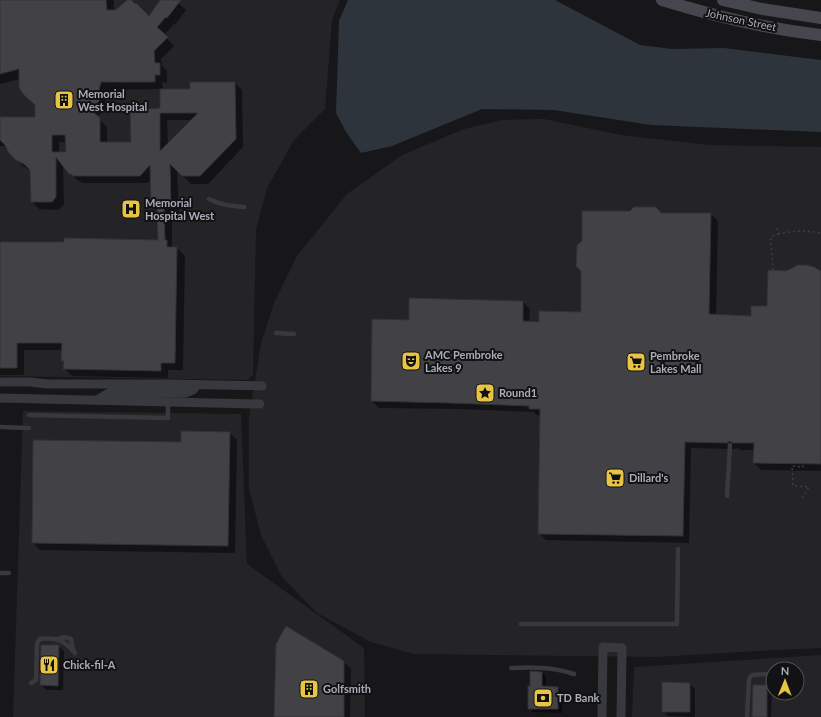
<svg xmlns="http://www.w3.org/2000/svg" width="821" height="717" viewBox="0 0 821 717" font-family="Lato,sans-serif">
	<style>
		.built { fill: #242326; fill-rule: evenodd }
		.water { fill: #2e343c }
		.shadow { fill: #0007; fill-rule: evenodd }
		.building { fill: #424246; stroke: #323135; fill-rule: evenodd }
		.lines { fill: none; stroke-linecap: round; stroke-linejoin: round }
		.path { stroke: #3e3f45; stroke-width: 1.5; stroke-dasharray: 2 3; stroke-linecap: butt }
		.lane { stroke: #38393e; stroke-width: 4.5 }
		.street { stroke: #38393e; stroke-width: 9 }
		.secondary { stroke: #46474e; stroke-width: 12 }
		.labels { text-anchor: middle; stroke-width: 4; stroke-linejoin: round; paint-order: stroke }
		.street-label { font-size: 11px; fill: #aaadb8; stroke: #121214 }
		.poi-label { font-size: 11px; font-weight: bold; fill: #aaadb8; stroke: #121214; text-anchor: start }
	</style>
	<rect width="100%" height="100%" fill="#171719"/>
	<!-- built -->
	<path class="built" d="M 0,0 L 340,0 L 332,20 L 325,109 L 294,140 L 267,188 L 256,230 L 253,375 L 248,380 L 0,376 Z
		M 544,119 L 621,135 L 709,145 L 821,147 L 821,648 L 758,651 L 657,657 L 413,654 L 371,642 L 317,613 L 282,577 L 261,535 L 249,489 L 249,417 L 261,343 L 274,303 L 297,256 L 347,194 L 402,155 L 464,129 L 502,120 Z
		M 23,411 L 241,414 L 247,564 L 364,648 L 365,717 L 13,717 Z
		M 821,655 L 821,717 L 632,717 L 634,667 ZM 773,669 L 797,669 L 797,693 L 773,693 Z"/>
	<!-- water -->
	<path class="water" d="M 348,0 L 555,0 L 640,45 L 672,49 L 724,48 L 821,60 L 821,132 L 651,125 L 554,110 L 482,109 L 392,146 L 361,153 L 346,132 L 336,113 L 339,21 Z"/>
	<!-- shadow -->
	<path class="shadow" d="M 0,0 L 114,0 L 114,11 L 117,11 L 128,0 L 130,0 L 149,17 L 161,0 L 175,0 L 186,10 L 175,25 L 174,24 L 164,35 L 174,46 L 161,59 L 162,66 L 167,71 L 167,83 L 162,82 L 163,90 L 191,90 L 235,83 L 242,90 L 243,147 L 208,184 L 191,184 L 177,170 L 179,214 L 172,214 L 172,246 L 174,248 L 177,248 L 185,256 L 183,370 L 168,370 L 168,378 L 72,376 L 64,368 L 65,362 L 62,360 L 63,350 L 24,350 L 24,375 L 0,375 L 0,243 L 159,241 L 158,213 L 152,207 L 151,179 L 148,183 L 83,183 L 77,180 L 63,165 L 64,205 L 58,210 L 39,209 L 32,202 L 31,171 L 23,166 L 14,157 L 7,146 L 0,146 L 0,118 L 36,118 L 36,105 L 20,79 L 0,84 ZM 161,89 L 161,109 L 132,143 L 107,143 L 107,127 L 97,117 L 109,106 L 105,102 L 109,90 ZM 167,120 L 192,120 L 168,145 ZM 59,142 L 67,142 L 67,153 L 59,153 Z
		M 661,214 L 711,214 L 718,221 L 716,315 L 752,317 L 821,272 L 821,471 L 761,470 L 754,463 L 755,450 L 741,450 L 737,448 L 734,449 L 691,448 L 689,543 L 546,540 L 539,533 L 541,416 L 537,415 L 534,412 L 458,409 L 379,408 L 372,401 L 410,321 L 523,302 L 530,309 L 529,323 L 540,323 L 582,313 Z
		M 230,433 L 237,440 L 235,553 L 40,550 L 33,543 L 182,443 Z
		M 59,646 L 64,651 L 63,690 L 46,690 L 41,685 Z
		M 344,662 L 351,669 L 350,717 L 275,717 Z
		M 542,673 L 546,677 L 546,687 L 558,688 L 562,692 L 562,713 L 533,712 L 529,708 Z
		M 690,684 L 695,689 L 695,717 L 668,716 L 663,711 Z
		M 767,686 L 772,691 L 771,717 L 754,717 Z"/>
	<!-- building -->
	<path class="building" d="M 0,0 L 106,0 L 107,10 L 116,10 L 127,0 L 131,0 L 135,4 L 136,3 L 149,16 L 160,0 L 181,0 L 167,18 L 166,17 L 157,27 L 168,37 L 154,51 L 155,63 L 160,63 L 160,75 L 155,75 L 155,82 L 101,82 L 98,94 L 102,98 L 97,103 L 90,109 L 100,118 L 100,142 L 131,142 L 130,109 L 146,109 L 160,108 L 160,89 L 190,89 L 190,82 L 235,82 L 236,139 L 200,176 L 182,176 L 170,164 L 171,207 L 164,207 L 165,240 L 167,240 L 167,247 L 177,247 L 175,363 L 161,363 L 161,371 L 63,369 L 64,361 L 61,361 L 62,343 L 17,343 L 17,368 L 0,368 L 0,242 L 64,242 L 64,238 L 158,240 L 157,207 L 151,207 L 150,165 L 140,176 L 74,176 L 68,173 L 56,157 L 56,197 L 52,202 L 31,202 L 30,170 L 24,164 L 16,160 L 9,153 L 5,145 L 0,140 L 0,117 L 35,117 L 35,105 L 23,94 L 20,89 L 19,86 L 19,69 L 0,74 ZM 160,113 L 198,113 L 160,151 ZM 52,135 L 65,135 L 66,152 L 52,152 Z
		M 634,207 L 656,207 L 661,213 L 711,213 L 709,314 L 751,316 L 751,306 L 767,306 L 768,270 L 786,271 L 798,265 L 806,265 L 814,267 L 821,271 L 821,464 L 753,463 L 754,443 L 733,443 L 730,441 L 727,443 L 685,442 L 683,536 L 538,534 L 540,409 L 529,409 L 529,406 L 450,403 L 371,401 L 372,319 L 409,320 L 409,298 L 523,301 L 523,321 L 539,322 L 539,311 L 581,312 L 581,271 L 576,266 L 577,245 L 582,241 L 582,211 L 630,211 Z
		M 181,431 L 230,432 L 228,546 L 32,543 L 33,440 L 181,442 Z
		M 286,626 L 344,661 L 344,717 L 274,717 L 276,644 Z
		M 41,645 L 59,645 L 58,686 L 40,685 Z
		M 530,671 L 542,672 L 542,686 L 558,687 L 558,709 L 528,709 L 528,686 L 530,686 Z
		M 662,682 L 690,683 L 690,712 L 662,712 Z
		M 753,685 L 767,685 L 767,717 L 752,717 Z"/>
	<g class="lines">
		<!-- path -->
		<path class="path" d="M 777,228 L 778,234 L 771,237 L 771,243 L 774,278 C 785,282 799,288 812,287 C 815,287 818,285 821,284
			M 778,234 C 792,231 806,230 821,233
			M 658,373 L 821,375
			M 802,498 L 809,487 L 793,486 L 792,466 L 803,467 L 802,287"/>
		<!-- lane -->
		<path class="lane" d="M 209,199 C 220,205 231,206 244,207
			M 276,333 L 294,334
			M 29,415 L 168,418 L 168,402
			M 0,427 L 29,428
			M 727,496 L 730,445
			M 0,573 L 9,573
			M 521,624 L 677,624 L 678,549
			M 58,639 L 64,637 L 71,639 L 73,650
			M 511,668 C 533,667 553,667 574,674
			M 31,683 L 36,680 L 37,643 L 40,639 C 57,637 64,640 75,653
			M 747,717 L 749,679 L 752,675 L 766,674 L 773,675"/>
		<!-- street -->
		<path class="street" d="M 0,382 L 30,382 L 47,384 L 172,384 L 262,386
			M 0,398 L 260,404
			M 97,400 L 109,393 L 117,392 L 185,393 L 193,390 L 197,385
			M 602,717 L 603,647 L 622,648 L 621,717"/>
		<!-- secondary -->
		<path class="secondary" d="M 662,0 C 714,16 767,29 821,35
			M 723,0 L 762,9 L 821,18"/>
	</g>
	<!-- icons -->
	<defs>
		<g id="building-square" transform="scale(1)"><rect x="-9" y="-9" width="18" height="18" rx="4" fill="#e7c442" stroke="#121214"/><path d="M-4-6H4V6H1V3H-1V6H-4ZM-2.5-4.3h1.7v1.8h-1.7ZM.8-4.3h1.7v1.8H.8ZM-2.5-1h1.7V.8h-1.7ZM.8-1h1.7V.8H.8Z" fill="#111"/></g>
		<g id="hospital-square" transform="scale(1)"><rect x="-9" y="-9" width="18" height="18" rx="4" fill="#e7c442" stroke="#121214"/><path d="M-5-5h3v3.5h4V-5h3V5h-3V1.5h-4V5h-3Z" fill="#111"/></g>
		<g id="theatre-square" transform="scale(1)"><rect x="-9" y="-9" width="18" height="18" rx="4" fill="#e7c442" stroke="#121214"/><path d="M-5-5.5Q0-4 5-5.5V0Q5 5 0 6Q-5 5-5 0ZM-3.3-2.5H-1v1.5H-3.3ZM1-2.5H3.3v1.5H1ZM-2.8 1Q0 5.5 2.8 1Z" fill="#111"/></g>
		<g id="supermarket-square" transform="scale(1)"><rect x="-9" y="-9" width="18" height="18" rx="4" fill="#e7c442" stroke="#121214"/><path d="M-6-5.5h2.5l.6 2H6L4.5 2H-2.5L-4.4-4H-6ZM-1.5 3.2a1.3 1.3 0 1 0 .1 0ZM3 3.2a1.3 1.3 0 1 0 .1 0Z" fill="#111"/></g>
		<g id="sight-square" transform="scale(1)"><rect x="-9" y="-9" width="18" height="18" rx="4" fill="#e7c442" stroke="#121214"/><path d="M0-6L1.8-2.2L6-1.7L2.9 1.2L3.7 5.4L0 3.3L-3.7 5.4L-2.9 1.2L-6-1.7L-1.8-2.2Z" fill="#111"/></g>
		<g id="restaurant-square" transform="scale(1)"><rect x="-9" y="-9" width="18" height="18" rx="4" fill="#e7c442" stroke="#121214"/><path d="M-5-6h1v4h1v-4h1v4h1v-4h1v5L-1.5 .5V6h-2V.5L-5-1ZM5-6V6H3V1.5H1.5Q1.5-4 5-6Z" fill="#111"/></g>
		<g id="bank-square" transform="scale(1)"><rect x="-9" y="-9" width="18" height="18" rx="4" fill="#e7c442" stroke="#121214"/><path d="M-6-4H6V4H-6ZM0-2.3a2.3 2.3 0 1 0 0 4.6a2.3 2.3 0 1 0 0-4.6Z" fill="#111"/></g>
	</defs>
	<g fill-rule="evenodd">
		<use href="#building-square" x="64" y="100"/>
		<use href="#hospital-square" x="131" y="209"/>
		<use href="#theatre-square" x="411" y="361"/>
		<use href="#supermarket-square" x="636" y="362"/>
		<use href="#sight-square" x="485" y="393"/>
		<use href="#supermarket-square" x="615" y="478"/>
		<use href="#restaurant-square" x="49" y="665"/>
		<use href="#building-square" x="309" y="689"/>
		<use href="#bank-square" x="543" y="698"/>
	</g>
	<g class="labels">
		<!-- street labels -->
		<g class="street-label">
			<text transform="translate(741 20) rotate(12)" y="4">Johnson Street</text>
		</g>
		<!-- poi labels -->
		<g class="poi-label">
			<text x="78" y="98">Memorial<tspan x="78" dy="13">West Hospital</tspan></text>
			<text x="145" y="207">Memorial<tspan x="145" dy="13">Hospital West</tspan></text>
			<text x="425" y="359">AMC Pembroke<tspan x="425" dy="13">Lakes 9</tspan></text>
			<text x="650" y="360">Pembroke<tspan x="650" dy="13">Lakes Mall</tspan></text>
			<text x="499" y="397">Round1</text>
			<text x="629" y="482">Dillard's</text>
			<text x="63" y="669">Chick-fil-A</text>
			<text x="323" y="693">Golfsmith</text>
			<text x="557" y="702">TD Bank</text>
		</g>
	</g>
	<!-- north arrow -->
	<g transform="translate(785 681) rotate(1)"><circle r="19" fill="#121214" stroke="#4f5056"/>
	<path d="M0-3L7 15L0 10L-7 15Z" fill="#e7c442"/>
	<text y="-6" font-size="11" font-weight="bold" text-anchor="middle" fill="#aaadb8">N</text>
	</g>
</svg>
